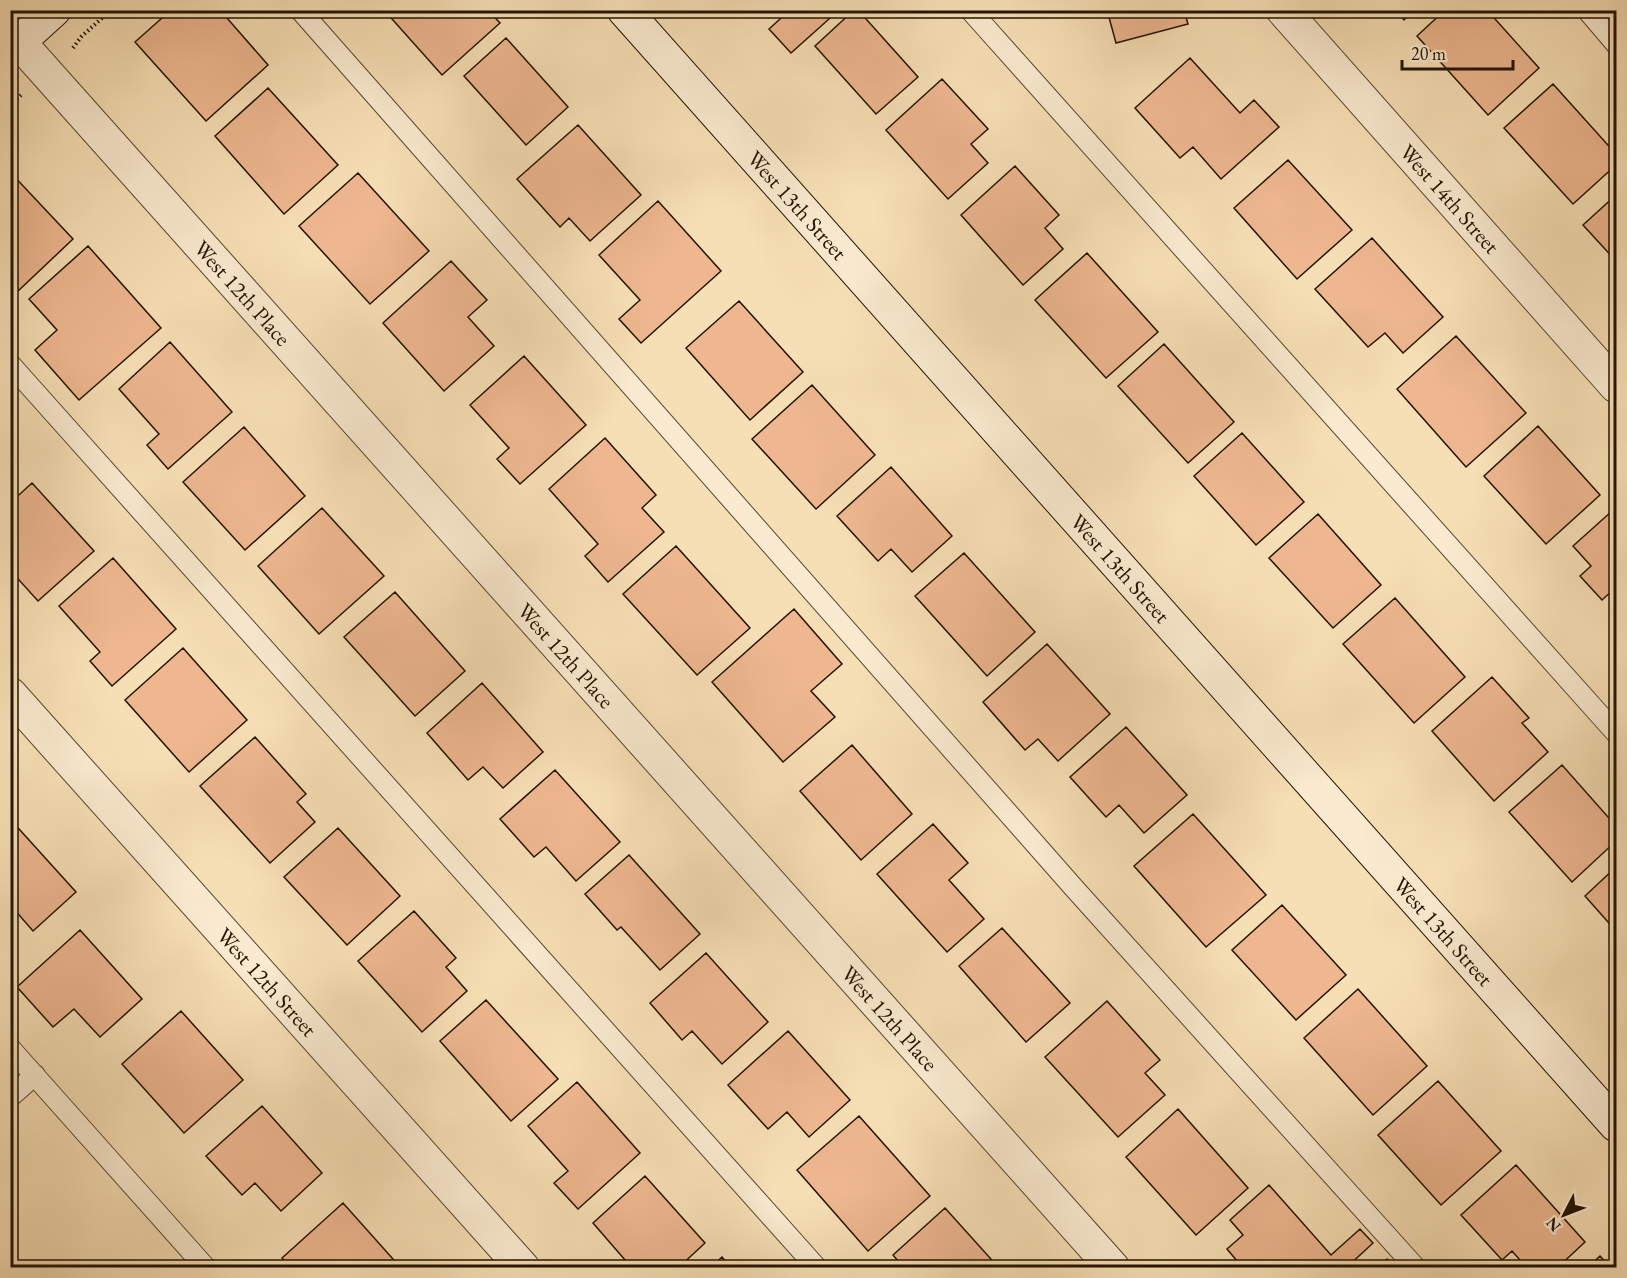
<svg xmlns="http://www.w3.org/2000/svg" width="1627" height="1278" viewBox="0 0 1627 1278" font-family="'EB Garamond',serif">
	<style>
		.building { fill: #eeb790; stroke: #221302; stroke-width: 1.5 }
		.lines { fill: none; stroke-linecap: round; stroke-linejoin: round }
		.lane-casing { stroke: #57462f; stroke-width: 22 }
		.street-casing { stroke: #57462f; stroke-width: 35 }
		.secondary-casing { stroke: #221302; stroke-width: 35 }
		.path { stroke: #221302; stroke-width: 4; stroke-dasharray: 1.5 3; stroke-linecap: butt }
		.lane { stroke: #faeacf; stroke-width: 20 }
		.street { stroke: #faeacf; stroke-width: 33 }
		.secondary { stroke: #faeacf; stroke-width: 33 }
		.labels { text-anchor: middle; stroke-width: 4.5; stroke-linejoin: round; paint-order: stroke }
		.street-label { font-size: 22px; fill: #221302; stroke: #faeacf }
	</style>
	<rect width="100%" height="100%" fill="#f7dfb5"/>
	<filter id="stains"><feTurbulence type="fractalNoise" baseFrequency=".00333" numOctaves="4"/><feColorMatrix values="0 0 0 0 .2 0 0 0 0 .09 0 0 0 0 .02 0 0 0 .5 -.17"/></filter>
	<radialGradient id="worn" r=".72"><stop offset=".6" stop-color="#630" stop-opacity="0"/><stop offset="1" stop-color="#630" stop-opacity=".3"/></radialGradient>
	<!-- building -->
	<path class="building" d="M 171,10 L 220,10 L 268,65 L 206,121 L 135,42 Z
		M 384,10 L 488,10 L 500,23 L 442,75 Z
		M 790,10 L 839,10 L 791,53 L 769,29 Z
		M 854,10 L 858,10 L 918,77 L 876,114 L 815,46 Z
		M 1107,10 L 1184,10 L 1188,24 L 1116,43 Z
		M 1396,10 L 1414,10 L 1404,20 Z
		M 1445,10 L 1487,10 L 1539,68 L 1488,115 L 1417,36 Z
		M 506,38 L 568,107 L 526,145 L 464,76 Z
		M 1190,58 L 1240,113 L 1254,100 L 1279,127 L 1221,179 L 1193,147 L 1180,158 L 1135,108 Z
		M 942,79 L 988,129 L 971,144 L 988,163 L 948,199 L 886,130 Z
		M 1553,84 L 1616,154 L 1616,165 L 1573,204 L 1504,128 Z
		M 268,88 L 338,165 L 284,214 L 215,136 Z
		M 578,125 L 641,195 L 590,241 L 569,218 L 560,227 L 517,179 Z
		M 1288,160 L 1352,230 L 1297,279 L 1234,208 Z
		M 1015,166 L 1059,215 L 1045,228 L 1063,249 L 1023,285 L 961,215 Z
		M 10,172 L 73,239 L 17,292 L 10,286 Z
		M 358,173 L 429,251 L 370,304 L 299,226 Z
		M 1616,195 L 1616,261 L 1583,225 Z
		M 658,201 L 721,271 L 641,343 L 619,319 L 640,300 L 599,255 Z
		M 1372,238 L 1443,317 L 1403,353 L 1385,333 L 1368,347 L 1315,289 Z
		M 88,246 L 161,328 L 79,400 L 35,350 L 57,330 L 29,299 Z
		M 1087,253 L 1158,332 L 1106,378 L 1035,300 Z
		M 451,261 L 487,300 L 468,317 L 494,346 L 444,391 L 383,323 Z
		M 739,301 L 803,372 L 750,420 L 686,348 Z
		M 1456,336 L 1526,413 L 1466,467 L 1397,389 Z
		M 170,342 L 232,412 L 168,469 L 147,445 L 159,434 L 119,389 Z
		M 1164,344 L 1234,422 L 1188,463 L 1118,386 Z
		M 524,356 L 586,425 L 520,484 L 497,459 L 509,448 L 470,405 Z
		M 812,385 L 875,455 L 816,509 L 752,439 Z
		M 1538,426 L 1600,495 L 1546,544 L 1484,476 Z
		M 244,427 L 305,496 L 245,550 L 183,482 Z
		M 1242,433 L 1304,502 L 1256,545 L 1194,476 Z
		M 605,438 L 656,495 L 642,508 L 664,532 L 608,582 L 585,556 L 598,544 L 549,489 Z
		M 891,467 L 952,536 L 912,572 L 891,549 L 878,561 L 837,516 Z
		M 32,483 L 94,551 L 38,601 L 10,570 L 10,503 Z
		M 322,508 L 384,576 L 319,634 L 258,566 Z
		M 1612,511 L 1616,516 L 1616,594 L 1613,590 L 1602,600 L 1580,576 L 1591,566 L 1573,546 Z
		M 1318,514 L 1381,585 L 1333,628 L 1269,558 Z
		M 676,546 L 750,628 L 697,675 L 623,594 Z
		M 964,553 L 1035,632 L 987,676 L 915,596 Z
		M 113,558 L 176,629 L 112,686 L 90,661 L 100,652 L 59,606 Z
		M 395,592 L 465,671 L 415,716 L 344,637 Z
		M 1395,598 L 1465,677 L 1414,723 L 1343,644 Z
		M 794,609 L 842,664 L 811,691 L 835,717 L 783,762 L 712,682 Z
		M 1047,644 L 1110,714 L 1058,761 L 1038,739 L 1025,750 L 983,702 Z
		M 183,648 L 247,720 L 189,772 L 125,700 Z
		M 1492,677 L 1529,718 L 1522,723 L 1548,752 L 1494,801 L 1432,731 Z
		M 482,683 L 543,752 L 503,788 L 483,767 L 468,780 L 427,733 Z
		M 1126,727 L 1187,795 L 1144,833 L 1119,805 L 1106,817 L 1070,777 Z
		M 255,737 L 306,794 L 297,802 L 315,822 L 270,863 L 200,786 Z
		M 852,745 L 912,814 L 861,860 L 800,791 Z
		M 1562,765 L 1616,826 L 1616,841 L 1572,882 L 1509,812 Z
		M 555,770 L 620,842 L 576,881 L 546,847 L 534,857 L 500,819 Z
		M 1193,814 L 1266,895 L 1206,947 L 1134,866 Z
		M 10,819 L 76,892 L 33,931 L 13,908 L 10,910 Z
		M 933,824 L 968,863 L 949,880 L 984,919 L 947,952 L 877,874 Z
		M 338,828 L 400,896 L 347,945 L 284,877 Z
		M 629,855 L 700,934 L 660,970 L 621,927 L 617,930 L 585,894 Z
		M 1616,867 L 1616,931 L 1585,896 Z
		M 1282,905 L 1346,975 L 1296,1020 L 1232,950 Z
		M 414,911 L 456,958 L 446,967 L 467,991 L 422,1032 L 358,961 Z
		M 1002,928 L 1070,1003 L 1026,1042 L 959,966 Z
		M 80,930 L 142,999 L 100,1037 L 74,1009 L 53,1027 L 17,987 Z
		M 706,953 L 768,1022 L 722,1064 L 692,1031 L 682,1040 L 650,1003 Z
		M 1358,989 L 1427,1066 L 1373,1115 L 1304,1038 Z
		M 486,1000 L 558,1079 L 511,1121 L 440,1041 Z
		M 1107,1001 L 1160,1060 L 1145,1073 L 1165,1095 L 1118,1137 L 1045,1057 Z
		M 181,1011 L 243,1080 L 184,1133 L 122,1064 Z
		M 788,1031 L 850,1100 L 809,1137 L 787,1112 L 768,1129 L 728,1085 Z
		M 1438,1081 L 1501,1151 L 1441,1205 L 1378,1135 Z
		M 577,1082 L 640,1153 L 578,1209 L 554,1183 L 568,1171 L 528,1126 Z
		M 262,1106 L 322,1173 L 281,1211 L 255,1183 L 242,1195 L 206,1156 Z
		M 1178,1109 L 1248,1188 L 1196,1235 L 1126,1157 Z
		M 859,1116 L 930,1196 L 868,1251 L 797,1170 Z
		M 1516,1165 L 1585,1242 L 1557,1268 L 1527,1268 L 1512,1251 L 1502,1260 L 1461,1215 Z
		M 645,1176 L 705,1243 L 678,1268 L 632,1268 L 593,1223 Z
		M 1269,1185 L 1331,1255 L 1360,1229 L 1373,1243 L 1346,1268 L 1243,1268 L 1227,1249 L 1243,1235 L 1230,1220 Z
		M 343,1203 L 401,1268 L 290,1268 L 282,1258 Z
		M 945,1208 L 999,1268 L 904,1268 L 893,1255 Z
		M 1600,1256 L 1611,1268 L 1587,1268 Z
		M 722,1257 L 731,1268 L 710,1268 Z
		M 1387,1259 L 1395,1268 L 1378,1268 Z"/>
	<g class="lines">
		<!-- lane casing -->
		<g class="lane-casing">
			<path id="lane" d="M 300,10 L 1074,888 L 1416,1268
				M 970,10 L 1616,733
				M 1587,10 L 1616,44
				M 10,364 L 817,1268
				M 10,1048 L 206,1268
				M 10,1097 L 35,1075"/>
		</g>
		<!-- street casing -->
		<g class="street-casing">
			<g id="street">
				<path id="s1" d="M 1283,10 L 1616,386"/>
				<path id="s2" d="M 19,42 L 1113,1268"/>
				<path id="s3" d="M 10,694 L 523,1268"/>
			</g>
		</g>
		<!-- secondary casing -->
		<g class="secondary-casing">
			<g id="secondary">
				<path id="s4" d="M 624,10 L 1616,1125"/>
				<path d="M 10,50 L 54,10"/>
			</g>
		</g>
		<!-- path -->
		<path class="path" d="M 73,48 L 81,37 L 111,10
			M 10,105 L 21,95"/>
		<!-- lane -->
		<use href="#lane" class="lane"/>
		<!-- street -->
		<use href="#street" class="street"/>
		<!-- secondary -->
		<use href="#secondary" class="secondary"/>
	</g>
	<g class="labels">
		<!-- street labels -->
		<g class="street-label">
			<text dy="8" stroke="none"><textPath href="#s1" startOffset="252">West 14th Street</textPath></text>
			<text dy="8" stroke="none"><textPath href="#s4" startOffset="261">West 13th Street</textPath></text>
			<text dy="8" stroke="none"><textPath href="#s2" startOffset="336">West 12th Place</textPath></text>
			<text dy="8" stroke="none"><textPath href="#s4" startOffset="747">West 13th Street</textPath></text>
			<text dy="8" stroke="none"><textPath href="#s2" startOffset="822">West 12th Place</textPath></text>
			<text dy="8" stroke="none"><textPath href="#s4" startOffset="1233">West 13th Street</textPath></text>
			<text dy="8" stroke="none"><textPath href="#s3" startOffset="386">West 12th Street</textPath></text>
			<text dy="8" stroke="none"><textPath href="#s2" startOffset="1308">West 12th Place</textPath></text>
		</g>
	</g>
	<!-- margin -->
	<rect width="1627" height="1278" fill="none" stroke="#f7dfb5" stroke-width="36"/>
	<rect x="12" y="12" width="1603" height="1254" fill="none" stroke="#221302" stroke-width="3"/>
	<rect x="18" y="18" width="1591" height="1242" fill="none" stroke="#221302" stroke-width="1.5"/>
	<!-- north arrow -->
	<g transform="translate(1564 1215) rotate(228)" stroke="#faeacf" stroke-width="4.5" paint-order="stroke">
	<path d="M0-4.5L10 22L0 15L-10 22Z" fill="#221302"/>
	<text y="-9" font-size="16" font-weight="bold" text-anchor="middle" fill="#221302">N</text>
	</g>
	<!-- scale -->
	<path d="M1402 60v9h111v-9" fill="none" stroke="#221302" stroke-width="3"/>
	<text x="1411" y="60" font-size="18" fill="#221302" stroke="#faeacf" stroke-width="4.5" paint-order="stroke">20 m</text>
	<rect width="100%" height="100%" filter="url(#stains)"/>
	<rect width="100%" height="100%" fill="url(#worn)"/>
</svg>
